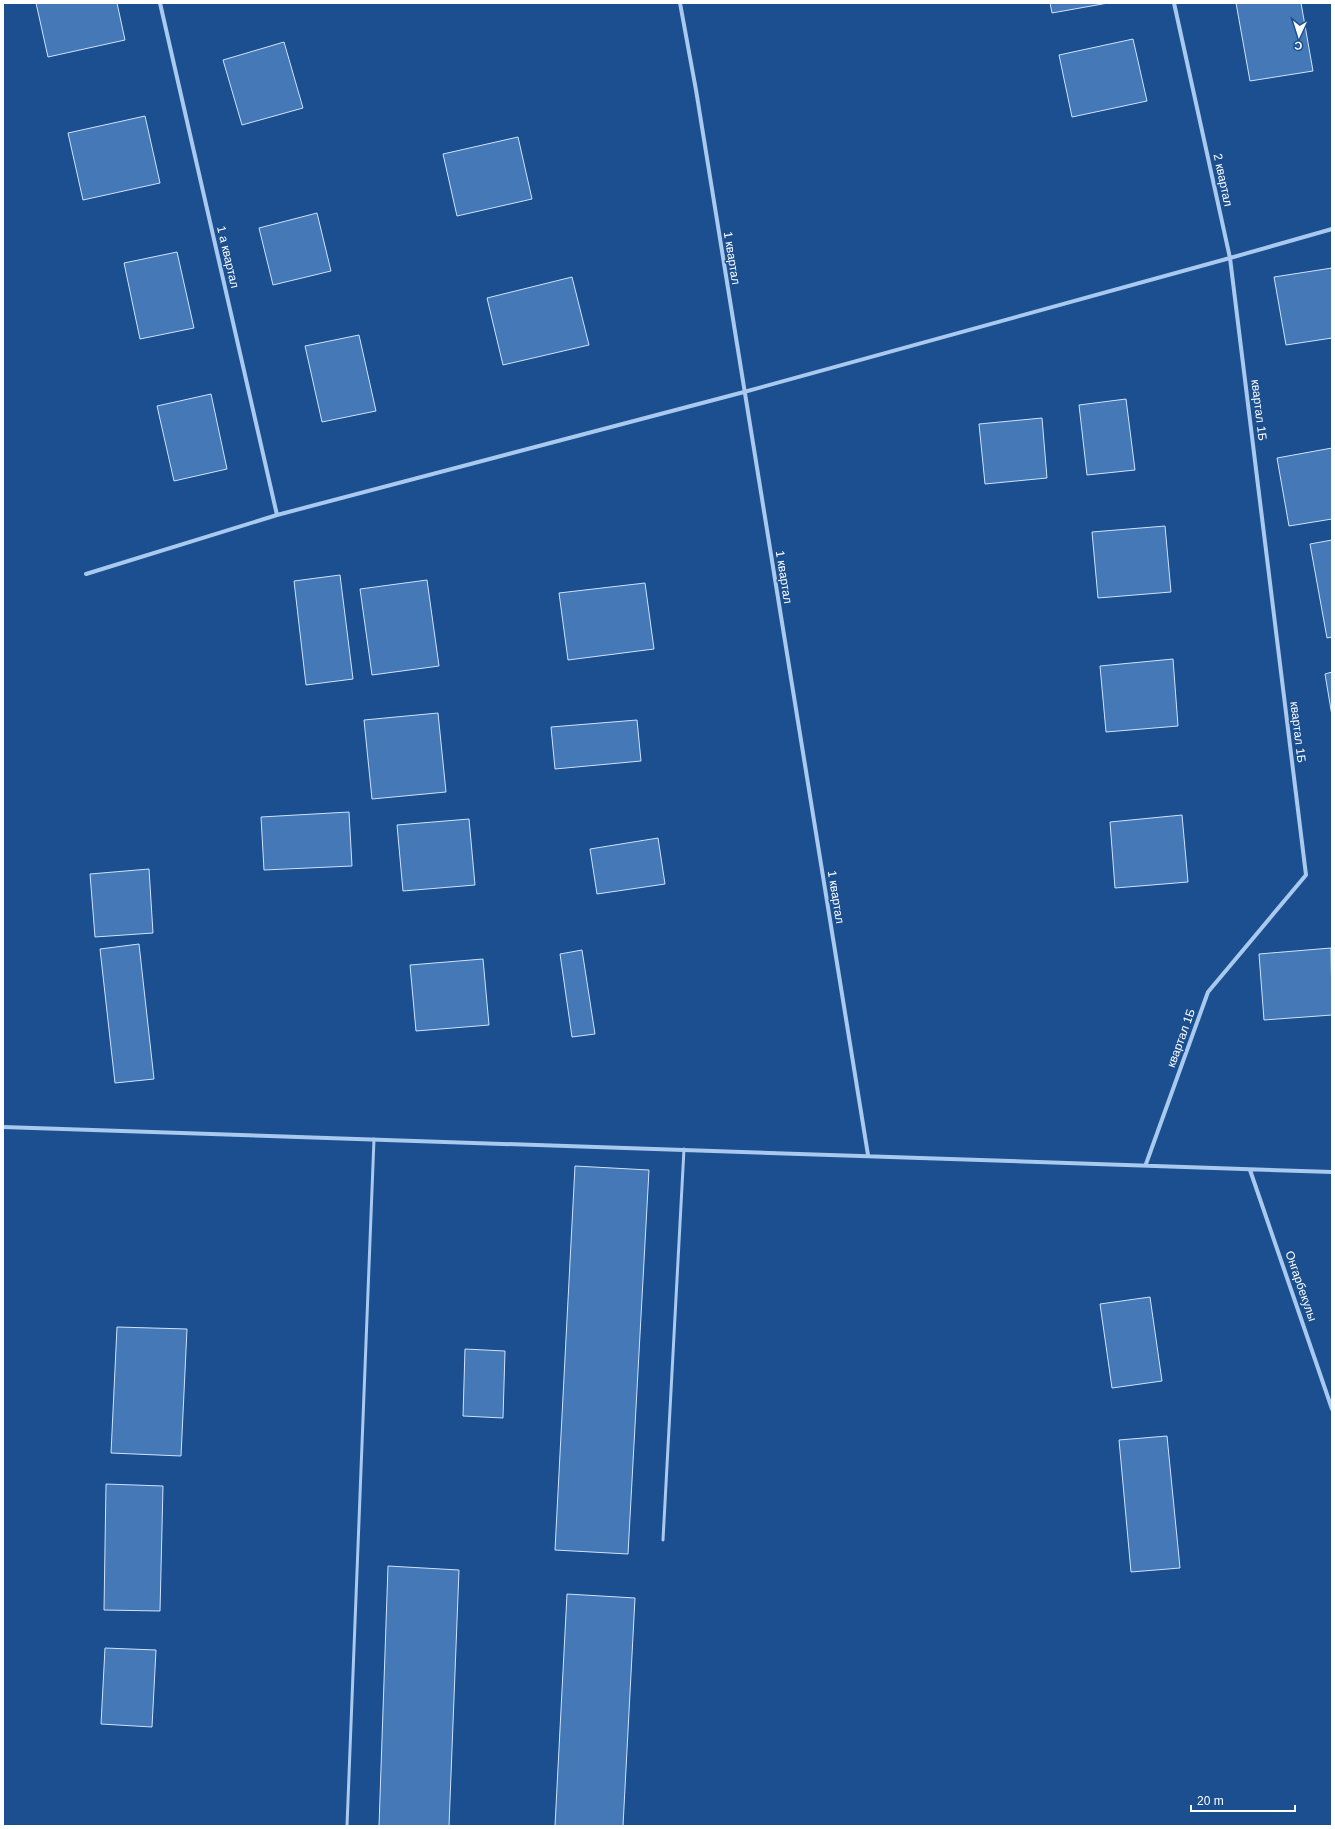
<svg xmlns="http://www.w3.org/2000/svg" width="1335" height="1829" viewBox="0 0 1335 1829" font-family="Helvetica,sans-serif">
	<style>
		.building { fill: #4478b7; stroke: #cfe3fa }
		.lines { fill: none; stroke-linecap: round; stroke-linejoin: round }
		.service { stroke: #a9c9ee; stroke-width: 3 }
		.minor { stroke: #a9c9ee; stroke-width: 4 }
		.labels { text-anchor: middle; stroke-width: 3; stroke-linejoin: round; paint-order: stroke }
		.street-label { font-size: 12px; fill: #fff; stroke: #1b4f8f }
	</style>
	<rect width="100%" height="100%" fill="#1b4f8f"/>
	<!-- building -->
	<path class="building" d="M 36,3 L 117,3 L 125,40 L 48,57 Z
		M 1050,3 L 1108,3 L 1052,13 Z
		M 1236,3 L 1301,3 L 1313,71 L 1250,81 Z
		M 1133,39 L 1147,101 L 1072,117 L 1059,55 Z
		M 284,42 L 303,108 L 242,125 L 223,60 Z
		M 145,116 L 160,183 L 83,200 L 68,133 Z
		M 518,137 L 532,199 L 457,216 L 443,154 Z
		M 317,213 L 331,271 L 273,285 L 259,228 Z
		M 177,252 L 194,328 L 140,339 L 124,263 Z
		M 1332,268 L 1332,338 L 1286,345 L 1274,277 Z
		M 572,277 L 589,345 L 503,365 L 487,298 Z
		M 359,335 L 376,411 L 322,422 L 305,346 Z
		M 211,394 L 227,469 L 174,481 L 157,406 Z
		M 1126,399 L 1135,470 L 1087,475 L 1079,405 Z
		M 1042,418 L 1047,478 L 985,484 L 979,424 Z
		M 1332,448 L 1332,519 L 1289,526 L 1277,458 Z
		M 1165,526 L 1171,592 L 1098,598 L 1092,532 Z
		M 1332,540 L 1332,637 L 1327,638 L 1310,544 Z
		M 340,575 L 353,679 L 306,685 L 294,581 Z
		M 427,580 L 439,666 L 372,675 L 360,589 Z
		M 645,583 L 654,649 L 568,660 L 559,593 Z
		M 1173,659 L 1178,726 L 1106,732 L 1100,666 Z
		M 1332,672 L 1332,716 L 1325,674 Z
		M 438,713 L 446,792 L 372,799 L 364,720 Z
		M 637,720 L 641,761 L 555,769 L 551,727 Z
		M 349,812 L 352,866 L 264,870 L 261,817 Z
		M 1182,815 L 1188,882 L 1115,888 L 1110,822 Z
		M 469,819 L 475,885 L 403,891 L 397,825 Z
		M 658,838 L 665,884 L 597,894 L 590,849 Z
		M 149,869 L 153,933 L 95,937 L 90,874 Z
		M 139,944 L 154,1079 L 115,1083 L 100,949 Z
		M 1331,948 L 1332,1015 L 1264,1020 L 1259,954 Z
		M 582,950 L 595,1034 L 572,1037 L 560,954 Z
		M 483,959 L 489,1025 L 416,1031 L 410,965 Z
		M 575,1166 L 649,1170 L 628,1554 L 555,1550 Z
		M 1150,1297 L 1162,1381 L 1112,1388 L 1100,1304 Z
		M 117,1327 L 187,1329 L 181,1456 L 111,1453 Z
		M 465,1349 L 505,1351 L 503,1418 L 463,1416 Z
		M 1167,1436 L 1180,1568 L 1131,1572 L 1119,1440 Z
		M 106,1484 L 163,1486 L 160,1611 L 104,1610 Z
		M 388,1566 L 459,1570 L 449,1826 L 379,1826 Z
		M 567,1594 L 635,1598 L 623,1826 L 555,1826 Z
		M 105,1648 L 156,1650 L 152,1727 L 101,1724 Z"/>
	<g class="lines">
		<!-- service -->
		<path class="service" d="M 663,1540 L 684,1149
			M 347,1826 L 374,1139"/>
		<!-- minor -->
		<path class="minor" d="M 160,3 L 277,515
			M 680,3 L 696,90 L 868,1155
			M 1174,3 L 1230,258 L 1332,229
			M 86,574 L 277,515 L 744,392 L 1230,258 L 1306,875 L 1208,992 L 1146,1164
			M 3,1127 L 1332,1172
			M 1250,1170 L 1332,1409"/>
	</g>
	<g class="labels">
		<!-- street labels -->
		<g class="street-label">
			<text transform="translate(1223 180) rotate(78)" y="4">2 квартал</text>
			<text transform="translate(228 257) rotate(77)" y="4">1 а квартал</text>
			<text transform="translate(732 258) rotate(81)" y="4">1 квартал</text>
			<text transform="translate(1259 410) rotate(83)" y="4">квартал 1Б</text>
			<text transform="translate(784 577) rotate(81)" y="4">1 квартал</text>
			<text transform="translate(1298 732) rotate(83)" y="4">квартал 1Б</text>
			<text transform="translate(836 897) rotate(81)" y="4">1 квартал</text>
			<text transform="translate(1181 1038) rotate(-70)" y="4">квартал 1Б</text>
			<text transform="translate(1301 1286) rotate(71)" y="4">Онгарбекулы</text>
		</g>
	</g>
	<!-- border -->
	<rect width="1335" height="1829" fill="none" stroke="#ffffff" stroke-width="8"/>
	<!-- north arrow -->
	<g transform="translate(1299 36) rotate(184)" stroke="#1b4f8f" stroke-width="3" paint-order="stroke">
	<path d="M0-3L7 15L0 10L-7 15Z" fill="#ffffff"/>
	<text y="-6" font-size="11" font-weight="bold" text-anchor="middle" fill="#ffffff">С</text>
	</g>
	<!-- scale -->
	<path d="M1191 1805v6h104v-6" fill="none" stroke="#ffffff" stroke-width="2"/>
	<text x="1197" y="1805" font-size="12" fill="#ffffff" stroke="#1b4f8f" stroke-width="3" paint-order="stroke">20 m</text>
</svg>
